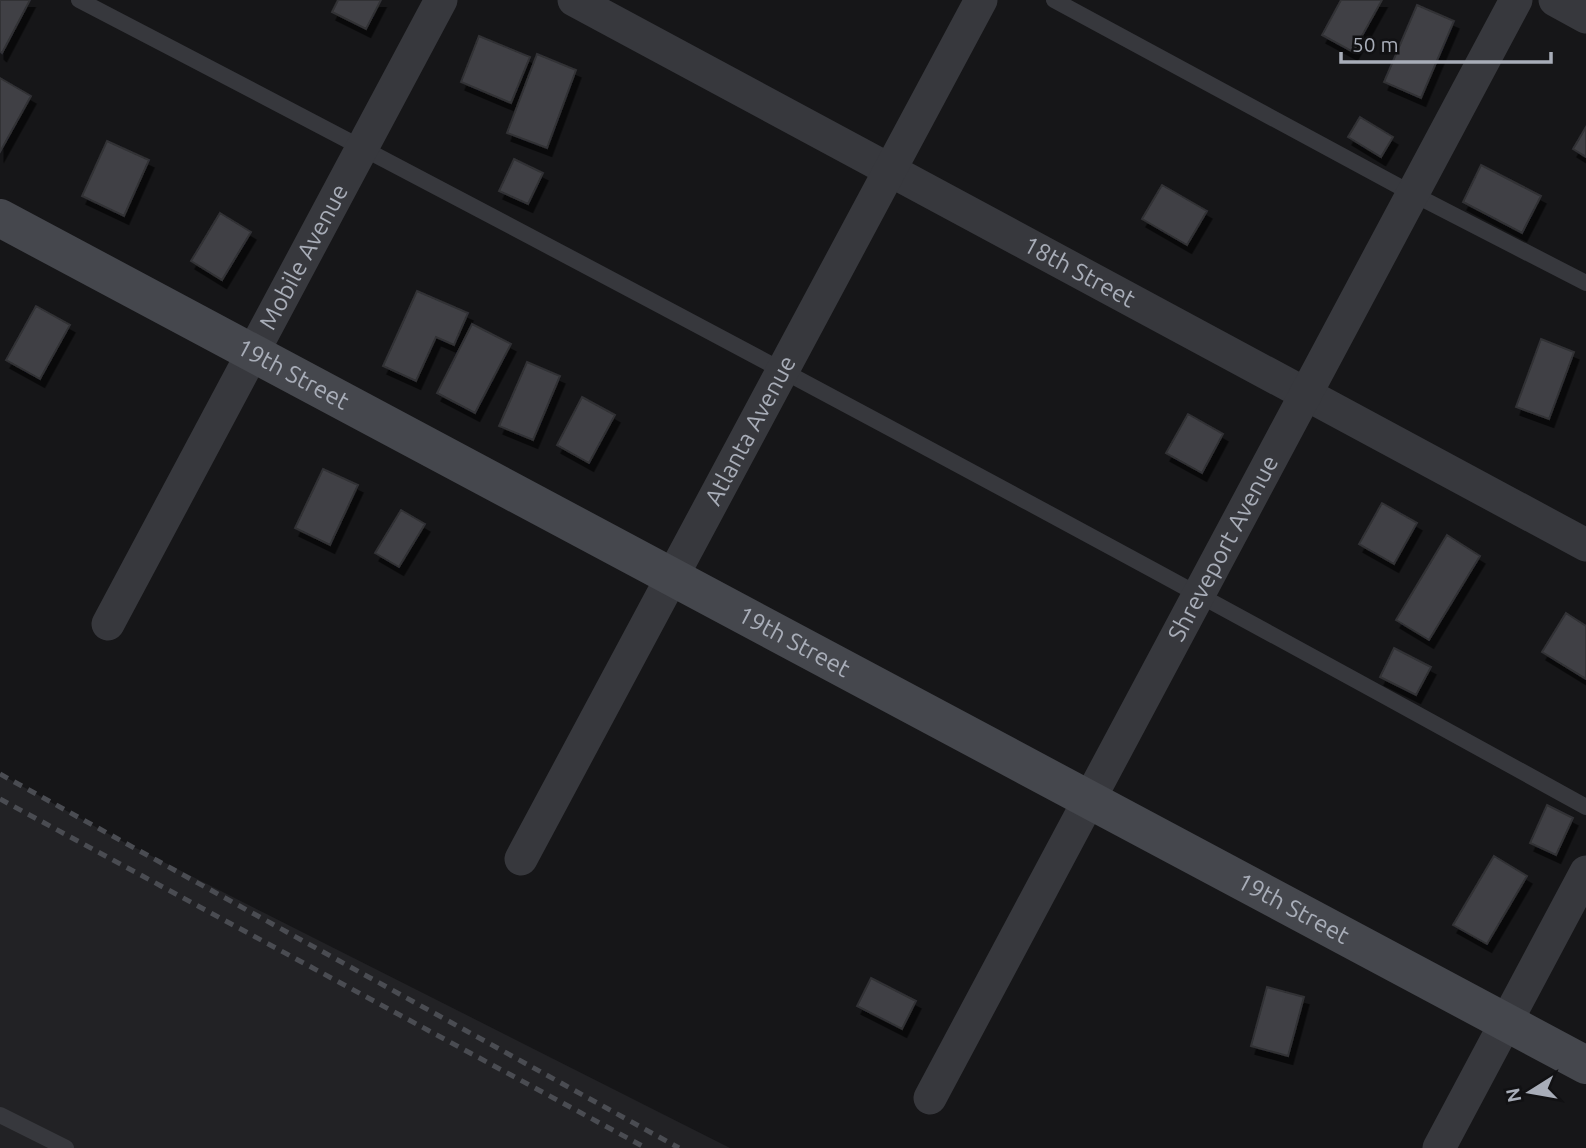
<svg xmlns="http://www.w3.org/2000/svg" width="1586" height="1148" viewBox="0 0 1586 1148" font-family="Ubuntu,sans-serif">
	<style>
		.built { fill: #222225 }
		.building { fill: #404145; stroke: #303034; stroke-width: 2; filter: url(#shadow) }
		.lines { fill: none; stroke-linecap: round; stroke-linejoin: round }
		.lane { stroke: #37383d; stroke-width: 16 }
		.street { stroke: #37383d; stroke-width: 33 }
		.secondary { stroke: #45474d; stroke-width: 38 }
		.rail { stroke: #4a4c52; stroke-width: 5; stroke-dasharray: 9 7; stroke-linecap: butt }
		.labels { text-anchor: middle; stroke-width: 6; stroke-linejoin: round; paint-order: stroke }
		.street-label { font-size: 24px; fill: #a8adb8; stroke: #111113 }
	</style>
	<defs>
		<filter id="shadow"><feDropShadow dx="4.5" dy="8" stdDeviation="0" flood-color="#0009"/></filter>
	</defs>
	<rect width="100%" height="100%" fill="#161618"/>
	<!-- built -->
	<path class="built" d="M 0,774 L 114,837 L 730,1148 L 0,1148 Z"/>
	<!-- building -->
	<path class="building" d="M 0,0 L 30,0 L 2,53 L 0,51 Z
		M 338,0 L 381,0 L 366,29 L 332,12 Z
		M 1341,0 L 1382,0 L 1353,52 L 1322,35 Z
		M 1417,5 L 1454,21 L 1421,98 L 1384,82 Z
		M 479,36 L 530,57 L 511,103 L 461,82 Z
		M 537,54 L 576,70 L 547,148 L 507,133 Z
		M 0,78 L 31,96 L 0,152 Z
		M 1360,117 L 1393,137 L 1381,157 L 1348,137 Z
		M 1586,127 L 1586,157 L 1573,149 Z
		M 107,141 L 149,160 L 124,216 L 82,196 Z
		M 514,159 L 543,173 L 528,204 L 499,191 Z
		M 1481,165 L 1541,196 L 1522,233 L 1463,202 Z
		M 1162,185 L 1207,211 L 1187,245 L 1142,219 Z
		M 220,213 L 251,232 L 222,280 L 191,261 Z
		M 417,291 L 468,313 L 454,345 L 436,337 L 416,381 L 383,366 Z
		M 36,306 L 70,325 L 40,379 L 6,360 Z
		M 472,324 L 511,344 L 475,413 L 437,393 Z
		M 1541,339 L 1574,352 L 1549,419 L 1516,407 Z
		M 527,362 L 560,376 L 533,440 L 499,426 Z
		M 582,397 L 615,415 L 589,463 L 557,445 Z
		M 1188,414 L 1223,434 L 1202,473 L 1166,453 Z
		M 323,469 L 358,485 L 330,545 L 295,528 Z
		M 1382,503 L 1417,523 L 1394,564 L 1359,544 Z
		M 401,510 L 425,524 L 399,567 L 375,553 Z
		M 1447,535 L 1480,556 L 1429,640 L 1396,620 Z
		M 1566,613 L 1586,626 L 1586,679 L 1542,652 Z
		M 1394,648 L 1431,667 L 1416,695 L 1380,677 Z
		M 1547,805 L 1573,818 L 1556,855 L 1530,843 Z
		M 1494,856 L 1527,876 L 1487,944 L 1453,925 Z
		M 871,978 L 916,1001 L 902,1029 L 857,1006 Z
		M 1267,987 L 1304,997 L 1288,1056 L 1251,1046 Z"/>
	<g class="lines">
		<!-- lane -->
		<path class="lane" d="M 79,0 C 585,263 1087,531 1586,807
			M 1054,0 L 1413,194 L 1586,283
			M 0,1115 L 66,1148"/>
		<!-- street -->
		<g class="street">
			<path id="s1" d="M 574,0 L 1586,545"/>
			<path d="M 1555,0 L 1586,17"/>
			<path id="s2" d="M 108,624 L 441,0"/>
			<path id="s3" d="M 521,859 L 981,0"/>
			<path id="s4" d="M 930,1098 L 1516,0"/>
			<path d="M 1439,1148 L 1586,872"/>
		</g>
		<!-- secondary -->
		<path class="secondary" id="s5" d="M 0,218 L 1586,1065"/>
		<!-- rail -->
		<path class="rail" d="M 0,774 L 679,1148
			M 0,799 L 646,1148"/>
	</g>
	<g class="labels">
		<!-- street labels -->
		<g class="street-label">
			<text dy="8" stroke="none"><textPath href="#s2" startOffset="416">Mobile Avenue</textPath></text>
			<text dy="8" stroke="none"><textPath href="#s1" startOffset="574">18th Street</textPath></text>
			<text dy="8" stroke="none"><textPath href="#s5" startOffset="332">19th Street</textPath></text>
			<text dy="8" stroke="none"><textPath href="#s3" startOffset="486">Atlanta Avenue</textPath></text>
			<text dy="8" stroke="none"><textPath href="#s4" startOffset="623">Shreveport Avenue</textPath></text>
			<text dy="8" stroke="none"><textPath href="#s5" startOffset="900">19th Street</textPath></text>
			<text dy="8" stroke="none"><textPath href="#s5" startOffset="1466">19th Street</textPath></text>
		</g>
	</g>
	<!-- north arrow -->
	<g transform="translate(1530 1092) rotate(259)" stroke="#111113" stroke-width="5" paint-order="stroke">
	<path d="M0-5L12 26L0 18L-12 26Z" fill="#a8adb8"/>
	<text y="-10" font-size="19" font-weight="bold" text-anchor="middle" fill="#a8adb8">N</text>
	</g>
	<!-- scale -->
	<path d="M1341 52v10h210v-10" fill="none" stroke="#a8adb8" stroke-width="3.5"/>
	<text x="1352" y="52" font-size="21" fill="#a8adb8" stroke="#111113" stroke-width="5" paint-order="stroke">50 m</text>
</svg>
